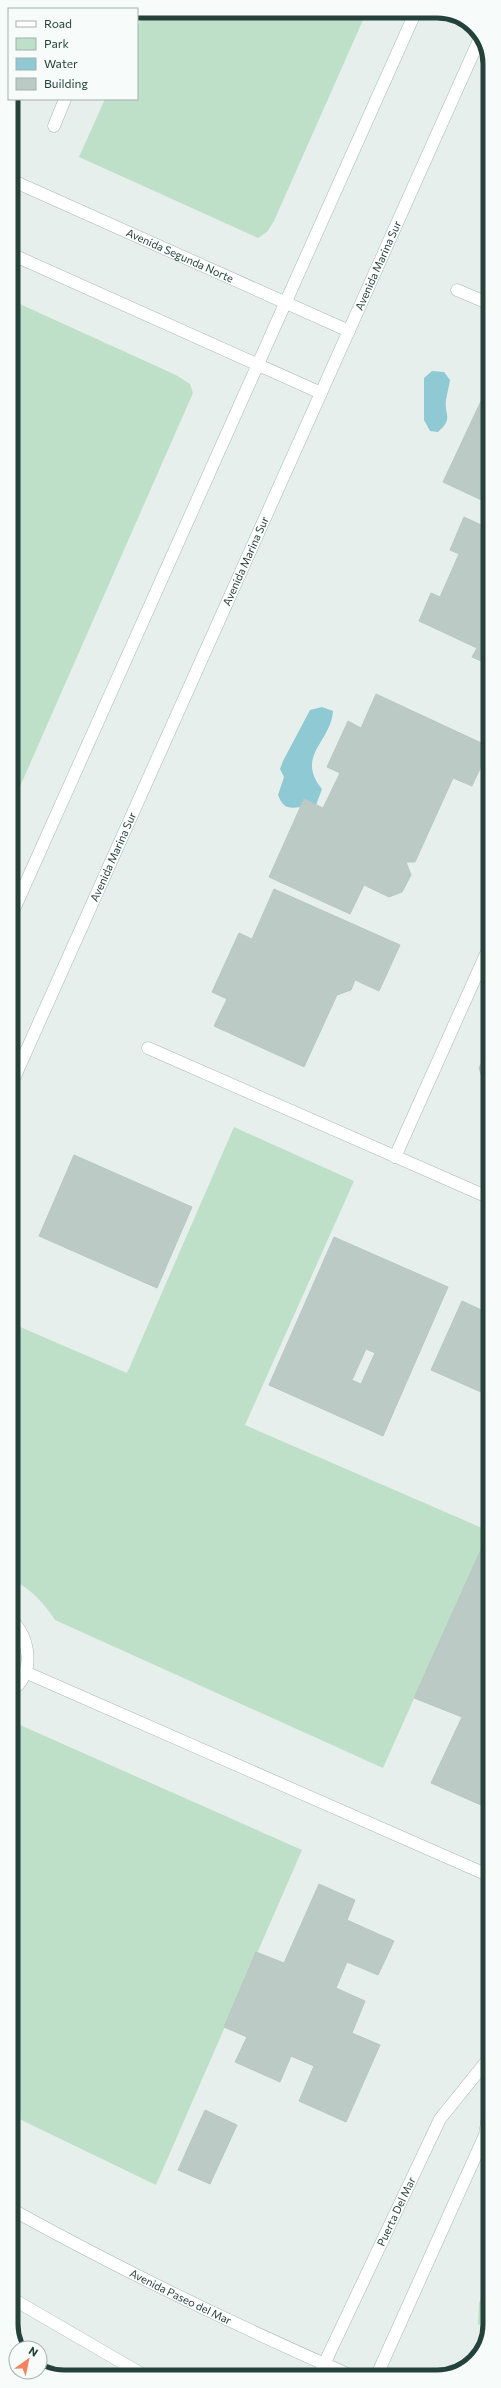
<svg xmlns="http://www.w3.org/2000/svg" width="501" height="2388" viewBox="0 0 501 2388" font-family="Commissioner,sans-serif">
	<style>
		.green { fill: #bfe0c8 }
		.water { fill: #8ec9d4 }
		.building { fill: #bbcac4; stroke: #b8c9c2; fill-rule: evenodd }
		.lines { fill: none; stroke-linecap: round; stroke-linejoin: round }
		.lane-casing { stroke: #a8b8b2; stroke-width: 13 }
		.street-casing { stroke: #a8b8b2; stroke-width: 13 }
		.secondary-casing { stroke: #a4bbb3; stroke-width: 13 }
		.lane { stroke: #fff; stroke-width: 12 }
		.street { stroke: #fff; stroke-width: 12 }
		.secondary { stroke: #fff; stroke-width: 12 }
		.labels { text-anchor: middle; stroke-width: 3; stroke-linejoin: round; paint-order: stroke }
		.street-label { font-size: 11px; fill: #24423a; stroke: #f7fbf9 }
		.rim { fill: none; stroke: #24423a; stroke-width: 5 }
	</style>
	<rect width="100%" height="100%" fill="#e6efeb"/>
	<!-- green -->
	<path class="green" d="M 145,11 L 367,11 L 274,221 L 267,232 L 258,238 L 79,157 L 105,99 L 137,99 L 137,28 Z
		M 11,300 L 176,375 L 190,384 L 193,393 L 11,807 Z
		M 234,1127 L 354,1181 L 245,1425 L 489,1531 L 383,1768 L 55,1620 C 43,1602 31,1589 11,1579 L 11,1323 L 127,1373 Z
		M 11,1721 L 302,1850 L 156,2185 L 11,2115 Z
		M 490,2276 L 490,2324 L 488,2329 L 478,2324 L 479,2303 Z"/>
	<!-- water -->
	<path class="water" d="M 432,371 L 444,372 L 450,380 C 449,387 447,393 446,400 C 444,416 454,418 438,432 L 430,431 L 424,420 L 424,378 Z
		M 322,707 L 333,711 C 331,742 295,756 322,789 L 316,805 L 304,799 L 300,807 C 287,809 283,807 278,795 L 284,777 L 280,769 L 283,761 L 310,710 Z"/>
	<!-- building -->
	<path class="building" d="M 490,382 L 490,504 L 443,482 Z
		M 464,517 L 490,529 L 490,665 L 472,657 L 477,648 L 419,621 L 431,593 L 440,597 L 459,554 L 450,550 Z
		M 376,694 L 490,747 L 472,786 L 453,778 L 415,862 L 406,862 L 411,875 L 402,892 L 389,897 L 364,885 L 350,914 L 269,877 L 304,799 L 323,808 L 340,773 L 327,767 L 348,721 L 361,728 Z
		M 274,889 L 400,945 L 379,991 L 355,980 L 351,990 L 337,995 L 304,1067 L 214,1026 L 227,999 L 212,992 L 239,933 L 252,939 Z
		M 488,1049 L 490,1049 L 490,1101 L 479,1068 Z
		M 74,1155 L 192,1207 L 157,1288 L 39,1236 Z
		M 334,1237 L 448,1287 L 383,1436 L 269,1385 ZM 366,1349 L 375,1353 L 361,1384 L 352,1380 Z
		M 462,1301 L 490,1314 L 490,1396 L 431,1370 Z
		M 487,1536 L 490,1537 L 490,1809 L 431,1783 L 462,1717 L 414,1698 Z
		M 319,1884 L 355,1900 L 347,1920 L 394,1941 L 378,1975 L 347,1962 L 336,1988 L 365,2001 L 352,2033 L 380,2045 L 346,2122 L 299,2101 L 314,2066 L 291,2056 L 280,2082 L 235,2062 L 247,2037 L 224,2027 L 256,1952 L 284,1963 Z
		M 205,2110 L 237,2125 L 210,2184 L 178,2170 Z"/>
	<g class="lines">
		<!-- lane casing -->
		<g class="lane-casing">
			<path id="lane" d="M 54,126 L 65,99"/>
		</g>
		<!-- street casing -->
		<g class="street-casing">
			<g id="street">
				<path id="s1" d="M 11,180 L 349,331"/>
				<path d="M 11,254 L 321,393"/>
				<path d="M 457,290 L 490,304"/>
				<path d="M 148,1048 L 490,1198"/>
				<path d="M 395,1157 L 490,945"/>
				<path d="M 11,1619 C 30,1639 36,1673 11,1691"/>
				<path d="M 25,1672 L 490,1876"/>
				<path id="s2" d="M 318,2377 L 440,2119 L 490,2057"/>
				<path d="M 376,2377 L 485,2135 L 490,2103"/>
			</g>
		</g>
		<!-- secondary casing -->
		<g class="secondary-casing">
			<g id="secondary">
				<path d="M 11,916 L 416,11"/>
				<path id="s3" d="M 11,1085 L 480,38"/>
				<path id="s4" d="M 11,2209 C 123,2271 237,2326 354,2377"/>
				<path d="M 11,2298 L 147,2377"/>
			</g>
		</g>
		<!-- lane -->
		<use href="#lane" class="lane"/>
		<!-- street -->
		<use href="#street" class="street"/>
		<!-- secondary -->
		<use href="#secondary" class="secondary"/>
	</g>
	<g class="labels">
		<!-- street labels -->
		<g class="street-label">
			<text dy="4" stroke="none"><textPath href="#s1" startOffset="185">Avenida Segunda Norte</textPath></text>
			<text dy="4" stroke="none"><textPath href="#s3" startOffset="898">Avenida Marina Sur</textPath></text>
			<text dy="4" stroke="none"><textPath href="#s3" startOffset="574">Avenida Marina Sur</textPath></text>
			<text dy="4" stroke="none"><textPath href="#s3" startOffset="250">Avenida Marina Sur</textPath></text>
			<text dy="4" stroke="none"><textPath href="#s2" startOffset="183">Puerta Del Mar</textPath></text>
			<text dy="4" stroke="none"><textPath href="#s4" startOffset="191">Avenida Paseo del Mar</textPath></text>
		</g>
	</g>
	<!-- crop -->
	<path d="M0 0H501V2388H0ZM64 18H437A46 46 0 0 1 483 64V2324A46 46 0 0 1 437 2370H64A46 46 0 0 1 18 2324V64A46 46 0 0 1 64 18Z" fill="#f7fbf9" fill-rule="evenodd"/>
	<path class="rim" d="M64 18H437A46 46 0 0 1 483 64V2324A46 46 0 0 1 437 2370H64A46 46 0 0 1 18 2324V64A46 46 0 0 1 64 18Z"/>
	<!-- legend -->
	<rect x="8" y="8" width="130" height="92" fill="#f7fbf9" stroke="#a3b1ad"/>
	<rect x="16" y="21" width="20" height="6" fill="#ffffff" stroke="#a3b1ad"/>
	<text x="44" y="28" font-size="12" fill="#24423a">Road</text>
	<rect x="16" y="38" width="20" height="12" fill="#bfe0c8" stroke="#a3b1ad"/>
	<text x="44" y="48" font-size="12" fill="#24423a">Park</text>
	<rect x="16" y="58" width="20" height="12" fill="#8ec9d4" stroke="#a3b1ad"/>
	<text x="44" y="68" font-size="12" fill="#24423a">Water</text>
	<rect x="16" y="78" width="20" height="12" fill="#bbcac4" stroke="#a3b1ad"/>
	<text x="44" y="88" font-size="12" fill="#24423a">Building</text>
	<!-- north arrow -->
	<g transform="translate(28 2360) rotate(33)"><circle r="19" fill="#f7fbf9" stroke="#a3b1ad"/>
	<path d="M0-3L7 15L0 10L-7 15Z" fill="#f4845f"/>
	<text y="-6" font-size="11" font-weight="bold" text-anchor="middle" fill="#24423a">N</text>
	</g>
</svg>
